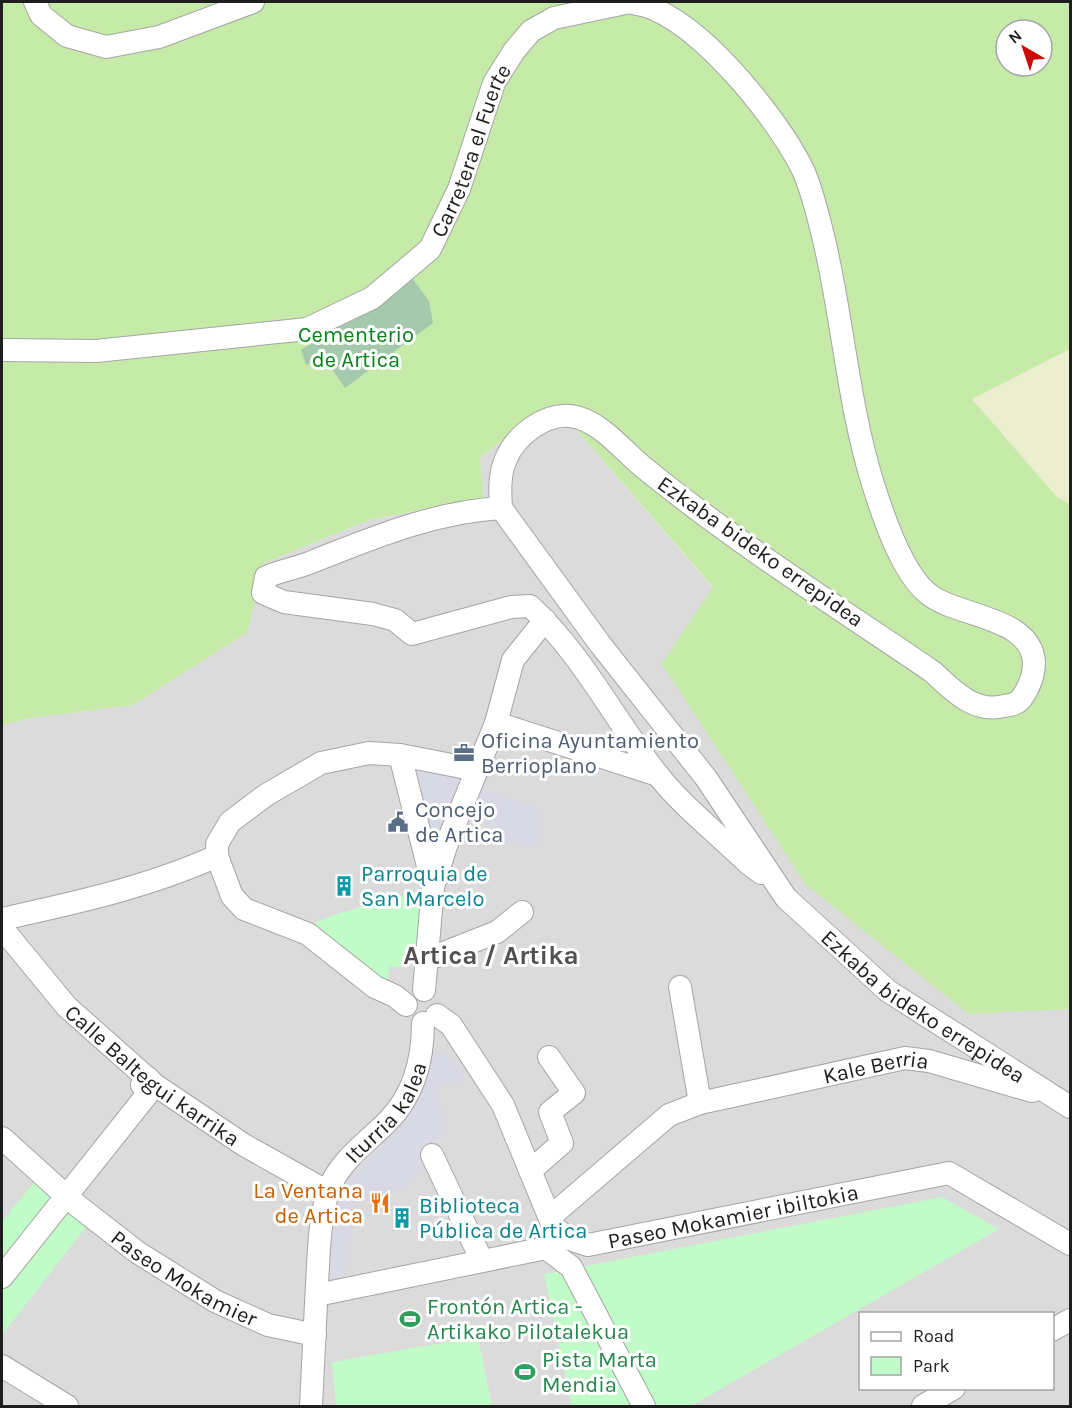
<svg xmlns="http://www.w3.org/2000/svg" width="1072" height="1408" viewBox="0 0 1072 1408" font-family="Karla,sans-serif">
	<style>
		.residential { fill: #dcdbdb; fill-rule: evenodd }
		.farmland { fill: #ebefcf }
		.grass { fill: #c6eba9; fill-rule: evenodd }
		.cemetery { fill: #a5c9ac }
		.park { fill: #c0fbc8 }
		.plaza { fill: #d9d8e5 }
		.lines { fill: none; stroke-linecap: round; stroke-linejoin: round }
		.minor-casing { stroke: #a5a5a5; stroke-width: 24 }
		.minor { stroke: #fff; stroke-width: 22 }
		.labels { text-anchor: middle; stroke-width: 6; stroke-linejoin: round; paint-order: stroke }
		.street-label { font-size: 22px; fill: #1e1e1e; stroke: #fff }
		.park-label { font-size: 22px; fill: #098019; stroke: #fff }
		.service-label { font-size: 22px; fill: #4e5e75; stroke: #fff; text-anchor: start }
		.culture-label { font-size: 22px; fill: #0d838f; stroke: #fff; text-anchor: start }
		.food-label { font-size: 22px; fill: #c56008; stroke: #fff; text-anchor: end }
		.leisure-label { font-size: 22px; fill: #27864d; stroke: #fff; text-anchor: start }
		.quarter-label { font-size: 26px; font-weight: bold; fill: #515151; stroke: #fff }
	</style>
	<rect width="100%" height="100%" fill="#efece4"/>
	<!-- residential -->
	<path class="residential" d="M 554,404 L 713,588 L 969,1014 L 1070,1009 L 1070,1406 L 2,1406 L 2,725 L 31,718 L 133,705 L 248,632 L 262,564 L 369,520 L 483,498 L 480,457 ZM 860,1314 L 1052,1314 L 1052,1388 L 860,1388 Z"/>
	<!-- farmland -->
	<path class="farmland" d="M 1070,349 L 1070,504 L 1057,497 L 972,399 Z"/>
	<!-- grass -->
	<path class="grass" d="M 2,2 L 1070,2 L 1070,349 L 972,399 L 1057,497 L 1070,504 L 1070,1009 L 969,1014 L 806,885 L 662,664 L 713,587 L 554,404 L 480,457 L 483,498 L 369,520 L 262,564 L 248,632 L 133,705 L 31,718 L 2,725 ZM 1006,30 L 1042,30 L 1042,66 L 1006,66 Z"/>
	<!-- cemetery -->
	<path class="cemetery" d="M 413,279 L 429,301 L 433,323 L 345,388 L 323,356 L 306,365 L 301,350 Z"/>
	<!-- park -->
	<path class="park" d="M 424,889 L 419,960 L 407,957 L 405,968 L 390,966 L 387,981 L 364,966 L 314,923 L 330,916 Z
		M 42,1173 L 93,1218 L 2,1335 L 2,1221 Z
		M 942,1197 L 999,1229 L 691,1406 L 572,1406 L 544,1274 Z
		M 478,1337 L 492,1406 L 336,1406 L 332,1362 Z"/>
	<!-- plaza -->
	<path class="plaza" d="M 400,755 L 490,773 L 486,791 L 538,807 L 542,810 L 538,845 L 492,842 L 493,824 L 458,823 L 433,887 Z
		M 436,1050 L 451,1057 L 466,1081 L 442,1083 L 437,1089 L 444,1126 L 432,1155 L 410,1184 L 361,1200 L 355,1213 L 343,1280 L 329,1281 L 338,1200 L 349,1180 L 417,1103 Z"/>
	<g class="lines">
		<!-- minor casing -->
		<g class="minor-casing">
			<g id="minor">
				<path d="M 35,2 L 41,15 L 67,36 L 106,47 L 159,37 L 253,2"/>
				<path id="s1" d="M 629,2 C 636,4 645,5 652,8 C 687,23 717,54 742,82 C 764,108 788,139 803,170 C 813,192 818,216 824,240 C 843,320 848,404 873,484 C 883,516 901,570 926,592 C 955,618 1032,615 1034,663 C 1034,676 1029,688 1021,699 C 1017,704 1011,705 1004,706 C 975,714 952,690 933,672 C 836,606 735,542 643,467 C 622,450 599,419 570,416 C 545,413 515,436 506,459 C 499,474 500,492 501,508 L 600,644 L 706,778 L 786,898 L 888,991 L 1070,1107"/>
				<path id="s2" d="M 2,350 L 96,351 L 307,329 L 372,298 L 430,249 L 459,189 L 494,83 L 514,51 L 531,31 L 554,18 L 630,2"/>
				<path d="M 501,508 C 434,512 375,537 314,561 C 298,568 282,570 266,577 L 263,593 L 284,602 L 373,614 L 395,620 L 412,634 L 511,607 L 530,606 C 582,654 614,719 657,774 C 683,807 719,835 749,864 L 761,873"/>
				<path d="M 496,723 L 658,775"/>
				<path d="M 400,755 L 433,886"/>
				<path d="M 2,919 C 75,903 148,887 217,856"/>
				<path id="s3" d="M 2,928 L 67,1007 L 155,1085 L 244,1145 L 328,1192"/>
				<path d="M 426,960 L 497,932 L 522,912"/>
				<path d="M 680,987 L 700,1103"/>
				<path d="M 424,990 L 433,887 L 446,846 L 496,723 L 513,660 L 545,620"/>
				<path d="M 406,1005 L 395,996 L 375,987 L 308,934 L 244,909 L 232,896 L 217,856 L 217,844 L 230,822 L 266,795 L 321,763 L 369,753 L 400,755 L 477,770"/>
				<path id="s4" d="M 437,1015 L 451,1025 L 503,1105 L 553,1226 L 567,1238 L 588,1245 L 949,1173 L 1070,1244"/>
				<path id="s5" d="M 2,1138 L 74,1203 L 137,1252 L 215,1301 L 268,1325 L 315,1335"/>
				<path d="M 432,1155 L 482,1261"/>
				<path d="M 530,1171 L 562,1143 L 550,1112 L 574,1093 L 549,1057"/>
				<path id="s6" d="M 550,1217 L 669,1115 L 700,1103 L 905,1058 L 929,1061 L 1032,1091"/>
				<path d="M 2,1277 L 150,1091 L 142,1085 L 148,1078"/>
				<path d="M 317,1295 L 546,1248 L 571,1267 L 644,1406"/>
				<path d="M 1052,1330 L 1070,1320"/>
				<path d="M 2,1366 L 67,1406"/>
				<path id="s7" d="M 311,1406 C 313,1365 315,1324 317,1283 C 319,1253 319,1221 328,1192 C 338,1161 368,1142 389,1120 C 414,1094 423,1058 423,1023"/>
				<path d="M 923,1406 L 954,1388"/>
			</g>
		</g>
		<!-- minor -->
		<use href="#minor" class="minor"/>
	</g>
	<!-- icons -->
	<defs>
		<g id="office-bare" transform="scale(1.62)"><path d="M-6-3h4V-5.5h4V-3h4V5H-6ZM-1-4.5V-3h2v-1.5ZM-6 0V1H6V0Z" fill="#5c6f8a" stroke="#fff" stroke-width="2.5" paint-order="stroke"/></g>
		<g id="civic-bare" transform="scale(1.62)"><path d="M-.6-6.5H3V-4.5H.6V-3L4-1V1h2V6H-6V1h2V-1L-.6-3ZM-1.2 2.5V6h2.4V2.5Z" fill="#5c6f8a" stroke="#fff" stroke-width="2.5" paint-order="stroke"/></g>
		<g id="building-bare" transform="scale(1.62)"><path d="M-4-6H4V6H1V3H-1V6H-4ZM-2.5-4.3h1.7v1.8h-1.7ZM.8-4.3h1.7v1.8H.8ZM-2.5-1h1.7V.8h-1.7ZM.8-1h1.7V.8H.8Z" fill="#0f9aa8" stroke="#fff" stroke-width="2.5" paint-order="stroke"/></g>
		<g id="restaurant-bare" transform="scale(1.62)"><path d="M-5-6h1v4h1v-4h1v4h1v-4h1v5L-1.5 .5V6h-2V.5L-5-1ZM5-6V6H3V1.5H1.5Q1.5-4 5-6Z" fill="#e8710a" stroke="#fff" stroke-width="2.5" paint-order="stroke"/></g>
		<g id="stadium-bare" transform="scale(1.62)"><path d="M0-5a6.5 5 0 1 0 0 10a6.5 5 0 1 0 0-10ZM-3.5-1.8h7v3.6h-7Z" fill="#2e9e5b" stroke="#fff" stroke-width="2.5" paint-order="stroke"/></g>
	</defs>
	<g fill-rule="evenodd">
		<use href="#office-bare" x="464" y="753"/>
		<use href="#civic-bare" x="398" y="822"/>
		<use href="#building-bare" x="344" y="886"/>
		<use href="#restaurant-bare" x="380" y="1203"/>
		<use href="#building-bare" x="402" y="1218"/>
		<use href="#stadium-bare" x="410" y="1319"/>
		<use href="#stadium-bare" x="525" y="1372"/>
	</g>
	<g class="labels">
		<!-- street labels -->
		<g class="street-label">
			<text dy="8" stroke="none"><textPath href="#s2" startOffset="561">Carretera el Fuerte</textPath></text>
			<text transform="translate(761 551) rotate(35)" y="8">Ezkaba bideko errepidea</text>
			<text dy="8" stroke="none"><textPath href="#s1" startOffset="2205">Ezkaba bideko errepidea</textPath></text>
			<text dy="8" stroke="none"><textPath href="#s6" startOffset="370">Kale Berria</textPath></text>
			<text dy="8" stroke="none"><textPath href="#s3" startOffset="212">Calle Baltegui karrika</textPath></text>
			<text dy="8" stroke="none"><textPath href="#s7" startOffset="315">Iturria kalea</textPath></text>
			<text dy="8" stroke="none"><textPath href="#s4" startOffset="432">Paseo Mokamier ibiltokia</textPath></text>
			<text dy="8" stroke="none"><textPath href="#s5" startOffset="231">Paseo Mokamier</textPath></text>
		</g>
		<!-- park labels -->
		<g class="park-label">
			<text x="356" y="342">Cementerio<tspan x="356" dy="25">de Artica</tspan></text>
		</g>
		<!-- service labels -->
		<g class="service-label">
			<text x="481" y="748">Oficina Ayuntamiento<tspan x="481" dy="25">Berrioplano</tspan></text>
			<text x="415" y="817">Concejo<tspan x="415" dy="25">de Artica</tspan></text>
		</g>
		<!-- culture labels -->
		<g class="culture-label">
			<text x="361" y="881">Parroquia de<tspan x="361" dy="25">San Marcelo</tspan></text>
			<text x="419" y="1213">Biblioteca<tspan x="419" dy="25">Pública de Artica</tspan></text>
		</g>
		<!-- food labels -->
		<g class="food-label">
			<text x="363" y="1198">La Ventana<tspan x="363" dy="25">de Artica</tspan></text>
		</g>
		<!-- leisure labels -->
		<g class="leisure-label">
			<text x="427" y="1314">Frontón Artica -<tspan x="427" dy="25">Artikako Pilotalekua</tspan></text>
			<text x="542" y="1367">Pista Marta<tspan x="542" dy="25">Mendia</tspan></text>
		</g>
		<!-- quarter labels -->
		<g class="quarter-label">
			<text x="491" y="964">Artica / Artika</text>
		</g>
	</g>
	<!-- border -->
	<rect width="1072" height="1408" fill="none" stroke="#1e1e1e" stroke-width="6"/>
	<!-- legend -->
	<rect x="859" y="1312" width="195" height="78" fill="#ffffff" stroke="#a5a5a5" stroke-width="1.5"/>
	<rect x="871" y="1332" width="30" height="9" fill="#ffffff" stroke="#a5a5a5" stroke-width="1.5"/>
	<text x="913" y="1342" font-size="18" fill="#1e1e1e">Road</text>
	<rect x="871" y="1357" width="30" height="18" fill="#c0fbc8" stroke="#a5a5a5" stroke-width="1.5"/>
	<text x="913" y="1372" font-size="18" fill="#1e1e1e">Park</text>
	<!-- north arrow -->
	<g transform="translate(1024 48) rotate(321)"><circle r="28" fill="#ffffff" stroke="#a5a5a5" stroke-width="1.5"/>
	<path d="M0-4.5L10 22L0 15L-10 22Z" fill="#cd0b00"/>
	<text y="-9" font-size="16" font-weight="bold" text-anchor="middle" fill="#1e1e1e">N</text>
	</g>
</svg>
